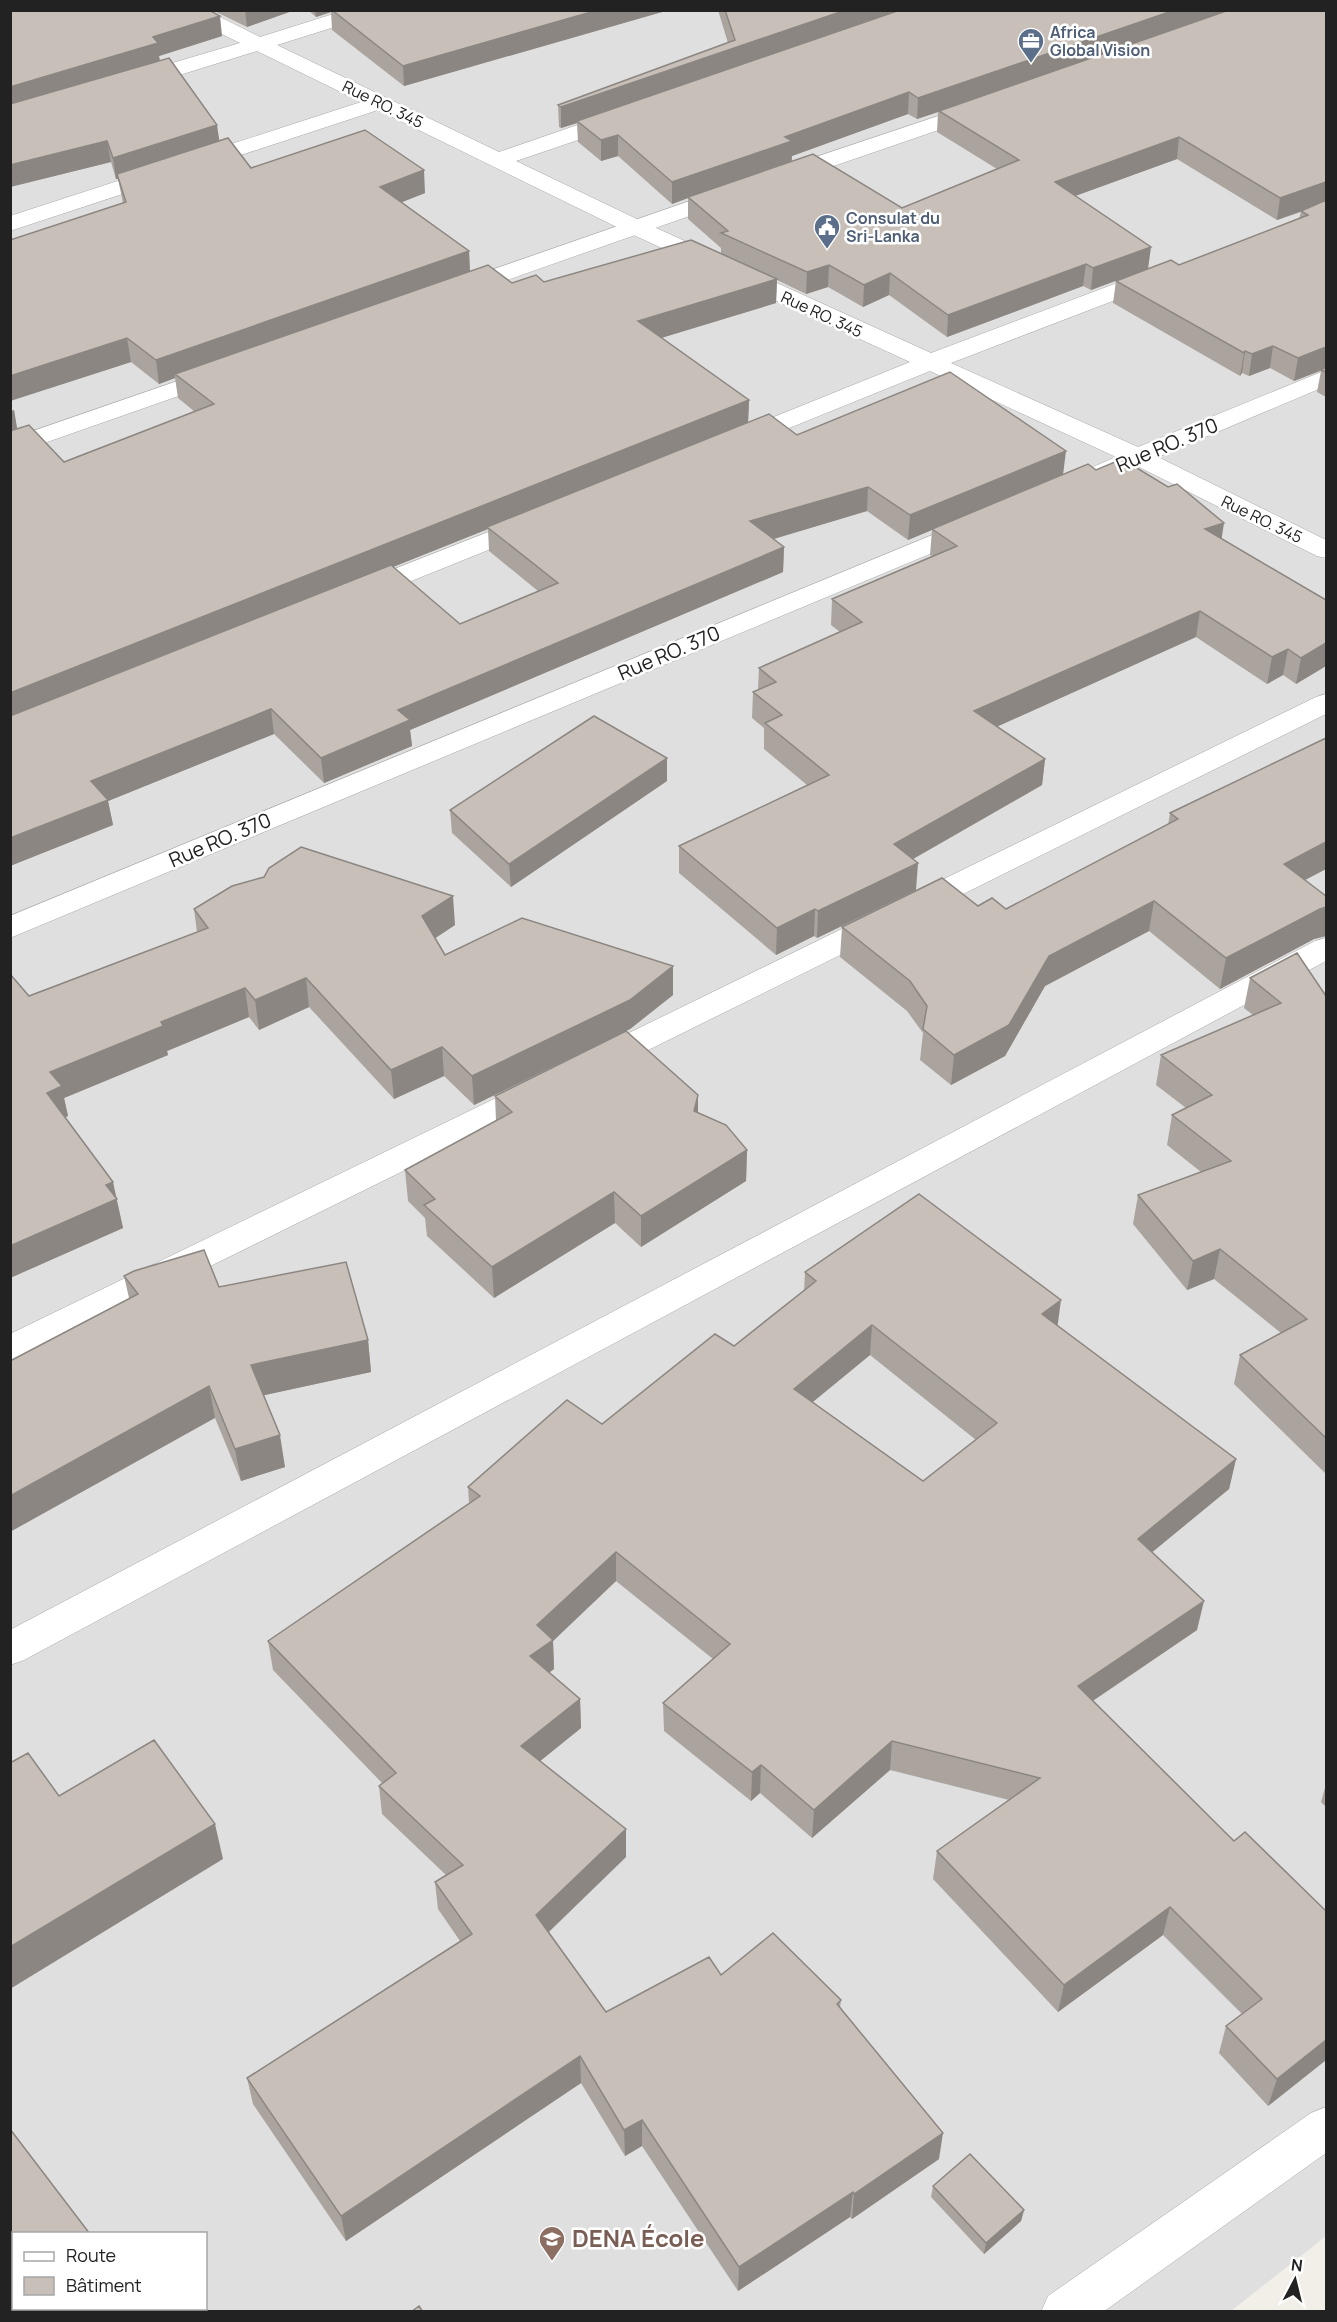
<svg xmlns="http://www.w3.org/2000/svg" width="1337" height="2322" viewBox="0 0 1337 2322" font-family="Manrope,sans-serif">
	<style>
		.residential { fill: #e0dfdf; fill-rule: evenodd }
		.lines { fill: none; stroke-linecap: round; stroke-linejoin: round }
		.minor-casing { stroke: #a9a9a9; stroke-width: 1 }
		.tertiary-casing { stroke: #a9a9a9; stroke-width: 1 }
		.minor { fill: #fff; fill-rule: evenodd }
		.tertiary { fill: #fff; fill-rule: evenodd }
		.wall { fill: #aba49e; fill-rule: evenodd }
		.shaded-wall { fill: #8b8681 }
		.building { fill: #c7bfb8; stroke: #8b8681; stroke-width: 1.5; fill-rule: evenodd }
		.labels { text-anchor: middle; stroke-width: 5; stroke-linejoin: round; paint-order: stroke }
		.far-service-label { font-size: 16px; font-weight: bold; fill: #4e5e75; stroke: #fff; text-anchor: start }
		.far-street-label { font-size: 16px; fill: #222; stroke: #fff }
		.street-label { font-size: 20px; fill: #222; stroke: #fff }
		.near-education-label { font-size: 24px; font-weight: bold; fill: #785e54; stroke: #fff; text-anchor: start }
	</style>
	<rect width="100%" height="100%" fill="#f2efe9"/>
	<!-- residential -->
	<path class="residential" d="M 11,11 L 1326,11 L 1326,2236 L 1231,2311 L 11,2312 ZM 14,2234 L 206,2234 L 206,2308 L 14,2308 Z"/>
	<g class="lines">
		<!-- minor casing -->
		<g class="minor-casing">
			<path id="minor" d="M 179,10 L 206,10 L 260,37 L 346,10 L 379,10 L 376,14 L 277,45 L 499,152 L 612,113 L 620,112 L 628,113 L 631,118 L 628,123 L 516,161 L 643,222 L 931,353 L 1149,271 L 1157,269 L 1165,271 L 1169,276 L 1165,281 L 951,363 L 1138,447 L 1326,370 L 1326,386 L 1158,457 L 1326,540 L 1326,558 L 1317,556 L 1137,466 C 1119,474 1096,489 1076,484 L 1072,479 L 1076,474 L 1116,457 L 930,371 L 747,445 L 738,448 L 729,445 L 725,440 L 729,435 L 910,362 L 627,232 L 378,110 L 10,231 L 10,216 L 361,102 L 257,51 L 141,87 L 133,88 L 125,87 L 122,82 L 125,77 L 240,43 L 182,14 Z
				M 529,516 L 538,518 L 542,524 L 538,530 L 369,598 L 360,600 L 351,598 L 347,592 L 351,586 Z
				M 971,519 L 980,521 L 984,527 L 980,533 L 10,938 L 10,916 Z
				M 1326,694 L 1326,714 L 610,1069 L 599,1072 L 588,1069 L 583,1061 L 588,1053 L 1316,697 Z
				M 1326,938 L 1326,961 L 24,1660 L 10,1665 L 10,1630 L 1315,941 Z
				M 536,1081 L 547,1084 L 552,1092 L 547,1100 L 22,1359 L 10,1363 L 10,1334 L 525,1084 Z"/>
		</g>
		<!-- tertiary casing -->
		<g class="tertiary-casing">
			<path id="tertiary" d="M 980,102 L 988,103 L 991,108 L 988,113 L 790,181 L 782,183 L 774,181 L 771,176 L 774,171 Z
				M 730,187 L 738,189 L 741,194 L 738,199 L 467,294 L 459,296 L 451,294 L 447,289 L 451,284 Z
				M 218,367 L 227,369 L 230,374 L 227,379 L 10,455 L 10,439 Z
				M 1326,2107 L 1326,2153 L 1103,2312 L 1041,2312 L 1048,2296 L 1311,2113 Z"/>
		</g>
		<!-- minor -->
		<use href="#minor" class="minor"/>
		<!-- tertiary -->
		<use href="#tertiary" class="tertiary"/>
	</g>
	<!-- wall -->
	<path class="wall" d="M 10,10 L 222,36 L 159,56 L 160,60 L 219,141 L 251,168 L 425,193 L 402,202 L 469,251 L 470,271 L 512,283 L 544,282 L 721,254 L 721,248 L 688,219 L 688,198 L 672,204 L 618,156 L 601,161 L 578,142 L 577,123 L 561,128 L 559,127 L 558,105 L 728,43 L 718,10 L 1326,10 L 1326,397 L 1317,392 L 1321,371 L 1294,381 L 1270,368 L 1249,376 L 1242,373 L 1240,376 L 1113,303 L 1116,281 L 1138,272 L 1091,290 L 1083,286 L 947,337 L 889,295 L 863,307 L 828,287 L 806,294 L 777,280 L 776,303 L 661,338 L 749,400 L 748,423 L 797,435 L 1063,474 L 1096,470 L 1221,539 L 1326,600 L 1326,666 L 1296,684 L 1283,675 L 1267,684 L 1196,637 L 997,726 L 1045,759 L 1042,785 L 913,859 L 916,890 L 817,938 L 814,936 L 776,955 L 679,873 L 679,846 L 807,785 L 764,749 L 764,728 L 752,718 L 753,692 L 758,690 L 759,668 L 840,632 L 831,625 L 832,599 L 932,556 L 930,555 L 932,530 L 908,540 L 867,511 L 773,539 L 784,547 L 783,572 L 410,730 L 412,746 L 324,783 L 274,734 L 108,801 L 113,825 L 10,866 L 14,410 L 17,429 L 64,462 L 195,412 L 178,398 L 175,378 L 159,384 L 131,362 L 10,401 L 10,240 L 123,203 L 118,179 L 116,179 L 111,162 L 10,187 ZM 938,112 L 937,132 L 997,169 L 902,208 L 792,161 L 792,156 L 908,114 L 917,119 ZM 1177,159 L 1277,220 L 1301,212 L 1299,219 L 1179,265 L 1148,269 L 1075,196 ZM 488,529 L 489,551 L 538,591 L 460,624 L 393,567 Z
		M 212,10 L 295,10 L 247,27 Z
		M 308,10 L 669,10 L 404,86 L 332,30 L 331,12 L 316,17 Z
		M 1326,738 L 1326,869 L 1305,880 L 1326,896 L 1326,936 L 1314,939 L 1220,989 L 1149,931 L 1045,986 L 1005,1056 L 951,1085 L 920,1060 L 923,1033 L 907,1011 L 840,957 L 842,927 L 978,906 L 1006,909 L 1168,825 L 1170,813 Z
		M 667,781 L 511,887 L 452,833 L 450,810 Z
		M 194,909 L 455,925 L 435,938 L 445,955 L 673,995 L 630,1029 L 474,1105 L 444,1076 L 394,1099 L 309,1007 L 259,1030 L 249,1017 L 167,1051 L 168,1055 L 64,1098 L 68,1116 L 65,1117 L 116,1198 L 123,1228 L 10,1278 L 10,974 L 29,996 L 197,932 Z
		M 1250,978 L 1326,996 L 1326,1474 L 1234,1384 L 1240,1355 L 1281,1333 L 1214,1279 L 1187,1290 L 1133,1224 L 1138,1195 L 1201,1172 L 1167,1145 L 1172,1115 L 1186,1108 L 1156,1085 L 1161,1055 L 1253,1015 L 1244,1008 Z
		M 495,1096 L 698,1113 L 747,1150 L 746,1181 L 641,1247 L 615,1223 L 494,1298 L 427,1236 L 425,1218 L 408,1201 L 405,1170 L 496,1121 Z
		M 805,1272 L 1058,1326 L 1236,1459 L 1229,1489 L 1152,1552 L 1197,1630 L 1093,1701 L 1234,1841 L 1326,1911 L 1326,2060 L 1268,2106 L 1219,2053 L 1226,2026 L 1242,2014 L 1163,1935 L 1058,2012 L 933,1879 L 937,1851 L 1009,1800 L 890,1770 L 812,1838 L 760,1793 L 751,1801 L 664,1731 L 663,1703 L 713,1659 L 616,1581 L 553,1641 L 554,1669 L 549,1673 L 580,1699 L 581,1728 L 540,1761 L 626,1857 L 549,1932 L 606,2012 L 721,1975 L 841,2000 L 840,2008 L 939,2159 L 852,2219 L 850,2217 L 738,2291 L 642,2146 L 625,2156 L 581,2083 L 346,2241 L 253,2104 L 247,2078 L 460,1941 L 438,1909 L 435,1882 L 446,1875 L 382,1814 L 379,1786 L 382,1783 L 273,1670 L 268,1641 L 469,1503 L 468,1487 L 602,1424 L 734,1346 L 804,1291 ZM 870,1355 L 976,1440 L 923,1481 L 813,1402 Z
		M 124,1276 L 368,1340 L 371,1372 L 264,1395 L 285,1467 L 241,1481 L 215,1418 L 129,1298 Z
		M 1326,1784 L 1326,1807 L 1321,1802 Z
		M 933,2186 L 1024,2210 L 1021,2221 L 984,2254 L 931,2197 Z"/>
	<!-- shaded-wall -->
	<path class="shaded-wall" d="M 245,10 L 295,10 L 247,27 Z
		M 315,10 L 330,10 L 331,12 L 316,17 Z
		M 598,10 L 669,10 L 404,86 L 403,66 Z
		M 846,10 L 906,10 L 577,121 L 577,123 L 561,128 L 561,107 Z
		M 1175,10 L 1233,10 L 939,111 L 938,112 L 917,119 L 918,98 Z
		M 220,16 L 222,36 L 159,56 L 160,63 L 10,108 L 10,87 L 153,37 Z
		M 909,92 L 908,114 L 792,156 L 791,163 L 688,197 L 688,198 L 672,204 L 672,182 L 785,137 Z
		M 217,125 L 220,145 L 117,174 L 118,179 L 116,179 L 113,158 Z
		M 618,135 L 618,156 L 601,161 L 601,140 Z
		M 1179,137 L 1177,159 L 1053,204 L 1055,182 Z
		M 107,141 L 111,162 L 10,187 L 10,165 Z
		M 424,170 L 425,193 L 382,210 L 380,187 Z
		M 1326,182 L 1326,202 L 1277,220 L 1280,198 Z
		M 1151,247 L 1148,269 L 1091,290 L 1093,268 Z
		M 469,251 L 470,275 L 175,374 L 175,378 L 159,384 L 156,360 Z
		M 1086,264 L 1083,286 L 947,337 L 948,315 Z
		M 829,265 L 828,287 L 806,294 L 807,272 Z
		M 890,273 L 889,295 L 863,307 L 864,285 Z
		M 777,279 L 776,303 L 638,345 L 638,321 Z
		M 127,338 L 131,362 L 10,401 L 10,376 Z
		M 1273,346 L 1270,368 L 1249,376 L 1252,354 Z
		M 1326,347 L 1326,368 L 1294,381 L 1298,358 Z
		M 1245,351 L 1242,373 L 1240,376 L 1244,353 Z
		M 749,400 L 748,424 L 487,527 L 488,529 L 10,720 L 10,693 Z
		M 14,410 L 18,434 L 10,437 L 10,411 Z
		M 1066,451 L 1063,475 L 908,540 L 910,515 Z
		M 868,487 L 867,511 L 750,546 L 750,521 Z
		M 1224,523 L 1220,549 L 1205,529 Z
		M 784,547 L 783,572 L 410,730 L 412,746 L 324,783 L 321,758 L 398,710 Z
		M 1200,611 L 1196,637 L 972,738 L 974,711 Z
		M 1326,643 L 1326,666 L 1296,684 L 1301,658 Z
		M 1288,649 L 1283,675 L 1267,684 L 1272,657 Z
		M 271,709 L 274,734 L 108,801 L 113,825 L 10,866 L 10,838 L 91,781 Z
		M 667,758 L 667,781 L 511,887 L 509,864 Z
		M 1045,759 L 1042,785 L 892,871 L 894,844 Z
		M 1326,842 L 1326,869 L 1278,894 L 1284,864 Z
		M 918,863 L 916,890 L 817,938 L 818,911 Z
		M 453,896 L 455,925 L 425,945 L 422,916 Z
		M 1154,901 L 1149,931 L 1045,986 L 1005,1056 L 951,1085 L 954,1055 L 1049,956 Z
		M 1326,907 L 1326,936 L 1314,939 L 1220,989 L 1226,958 L 1320,909 Z
		M 815,909 L 814,936 L 776,955 L 777,928 Z
		M 673,966 L 673,995 L 630,1029 L 474,1105 L 472,1076 Z
		M 306,978 L 309,1007 L 259,1030 L 255,1000 Z
		M 245,988 L 249,1017 L 167,1051 L 168,1055 L 64,1098 L 68,1116 L 53,1123 L 47,1093 L 50,1072 L 161,1022 Z
		M 442,1047 L 444,1076 L 394,1099 L 391,1070 Z
		M 698,1095 L 698,1126 L 694,1111 Z
		M 747,1150 L 746,1181 L 641,1247 L 641,1216 Z
		M 113,1182 L 123,1228 L 10,1278 L 10,1246 L 106,1185 Z
		M 614,1192 L 615,1223 L 494,1298 L 492,1267 Z
		M 1220,1249 L 1214,1279 L 1187,1290 L 1193,1261 Z
		M 1061,1300 L 1057,1330 L 1042,1314 Z
		M 872,1325 L 870,1355 L 793,1418 L 794,1389 Z
		M 368,1340 L 371,1372 L 256,1397 L 251,1365 Z
		M 209,1386 L 215,1418 L 10,1532 L 10,1496 Z
		M 280,1435 L 285,1467 L 241,1481 L 235,1449 Z
		M 1236,1459 L 1229,1489 L 1133,1568 L 1138,1539 Z
		M 616,1552 L 616,1581 L 553,1641 L 554,1669 L 531,1685 L 530,1656 L 537,1625 Z
		M 1204,1601 L 1197,1630 L 1073,1714 L 1078,1686 Z
		M 580,1699 L 581,1728 L 523,1775 L 521,1746 Z
		M 892,1741 L 890,1770 L 812,1838 L 814,1810 Z
		M 761,1765 L 760,1793 L 751,1801 L 752,1772 Z
		M 215,1824 L 223,1859 L 10,1989 L 10,1947 Z
		M 626,1829 L 626,1857 L 538,1942 L 536,1915 Z
		M 1170,1907 L 1163,1935 L 1058,2012 L 1064,1985 Z
		M 1326,2040 L 1326,2060 L 1268,2106 L 1277,2079 Z
		M 580,2056 L 581,2083 L 346,2241 L 341,2216 Z
		M 642,2120 L 642,2146 L 625,2156 L 624,2130 Z
		M 943,2133 L 939,2159 L 852,2219 L 854,2194 Z
		M 853,2192 L 850,2217 L 738,2291 L 739,2267 Z
		M 1024,2210 L 1021,2221 L 984,2254 L 986,2243 Z"/>
	<!-- building -->
	<path class="building" d="M 10,10 L 209,10 L 220,16 L 153,37 L 158,43 L 10,87 Z
		M 332,10 L 598,10 L 403,66 Z
		M 725,10 L 846,10 L 561,107 L 558,105 L 735,40 Z
		M 900,10 L 1175,10 L 918,98 L 909,92 L 785,137 L 792,141 L 672,182 L 618,135 L 601,140 L 577,121 Z
		M 1229,10 L 1326,10 L 1326,182 L 1280,198 L 1179,137 L 1055,182 L 1151,247 L 1093,268 L 1086,264 L 948,315 L 890,273 L 864,285 L 829,265 L 807,272 L 721,233 L 728,231 L 688,197 L 813,154 L 902,208 L 1019,160 L 939,111 Z
		M 169,58 L 217,125 L 113,158 L 107,141 L 10,165 L 10,104 Z
		M 365,130 L 424,170 L 380,187 L 469,251 L 156,360 L 127,338 L 10,376 L 10,240 L 126,202 L 117,174 L 228,138 L 251,168 Z
		M 1326,200 L 1326,347 L 1298,358 L 1273,346 L 1252,354 L 1245,351 L 1244,353 L 1116,281 L 1171,260 L 1179,265 L 1308,215 L 1301,211 Z
		M 691,240 L 777,279 L 638,321 L 749,400 L 10,693 L 10,431 L 29,425 L 64,462 L 214,404 L 175,374 L 488,265 L 512,283 L 536,275 L 544,282 Z
		M 1326,367 L 1326,372 L 1321,370 Z
		M 950,372 L 1066,451 L 910,515 L 868,487 L 750,521 L 784,547 L 398,710 L 410,720 L 321,758 L 271,709 L 91,781 L 108,800 L 10,838 L 10,716 L 391,565 L 460,624 L 558,583 L 487,527 L 769,414 L 797,435 Z
		M 1122,459 L 1168,487 L 1177,484 L 1224,523 L 1205,529 L 1326,600 L 1326,643 L 1301,658 L 1288,649 L 1272,657 L 1200,611 L 974,711 L 1045,759 L 894,844 L 918,863 L 818,911 L 815,909 L 777,928 L 679,846 L 829,775 L 765,723 L 782,715 L 753,692 L 776,682 L 759,668 L 862,622 L 832,599 L 957,546 L 932,529 L 1088,464 L 1096,470 Z
		M 594,716 L 667,758 L 509,864 L 450,810 Z
		M 1326,738 L 1326,842 L 1284,864 L 1326,896 L 1326,907 L 1320,909 L 1226,958 L 1154,901 L 1049,956 L 1009,1025 L 954,1055 L 923,1029 L 927,1006 L 910,981 L 842,927 L 942,878 L 978,906 L 992,898 L 1006,909 L 1178,819 L 1170,813 Z
		M 301,847 L 453,896 L 422,916 L 445,955 L 522,918 L 673,966 L 630,1000 L 472,1076 L 442,1047 L 391,1070 L 306,978 L 255,1000 L 245,988 L 161,1022 L 163,1026 L 50,1072 L 62,1086 L 47,1093 L 113,1182 L 106,1185 L 117,1199 L 10,1246 L 10,974 L 29,996 L 208,928 L 194,909 L 232,886 L 264,877 L 269,868 Z
		M 1297,953 L 1326,996 L 1326,1438 L 1240,1355 L 1307,1319 L 1220,1249 L 1193,1261 L 1138,1195 L 1231,1161 L 1172,1115 L 1212,1095 L 1161,1055 L 1281,1003 L 1250,978 Z
		M 626,1031 L 698,1095 L 694,1111 L 726,1125 L 747,1150 L 641,1216 L 614,1192 L 492,1267 L 424,1205 L 435,1199 L 405,1170 L 512,1112 L 495,1096 Z
		M 919,1194 L 1061,1300 L 1042,1314 L 1236,1459 L 1138,1539 L 1204,1601 L 1078,1686 L 1234,1841 L 1245,1832 L 1326,1911 L 1326,2040 L 1277,2079 L 1226,2026 L 1262,1999 L 1170,1907 L 1064,1985 L 937,1851 L 1040,1778 L 892,1741 L 814,1810 L 761,1765 L 752,1772 L 663,1703 L 730,1644 L 616,1552 L 537,1625 L 553,1640 L 530,1656 L 580,1699 L 521,1746 L 626,1829 L 536,1915 L 606,2012 L 709,1957 L 721,1975 L 773,1933 L 841,2000 L 837,2004 L 943,2133 L 854,2194 L 853,2192 L 739,2267 L 642,2120 L 624,2130 L 580,2056 L 341,2216 L 247,2078 L 472,1934 L 435,1882 L 463,1865 L 379,1786 L 396,1773 L 268,1641 L 480,1496 L 468,1487 L 567,1400 L 602,1424 L 715,1334 L 734,1346 L 816,1281 L 805,1272 ZM 872,1325 L 997,1423 L 923,1481 L 794,1389 Z
		M 204,1250 L 219,1287 L 346,1262 L 368,1340 L 251,1365 L 280,1435 L 235,1449 L 209,1386 L 10,1496 L 10,1361 L 138,1294 L 124,1276 L 134,1271 Z
		M 154,1740 L 215,1824 L 10,1947 L 10,1763 L 28,1753 L 59,1796 Z
		M 10,2129 L 90,2234 L 14,2234 L 14,2308 L 148,2308 L 150,2312 L 10,2312 Z
		M 970,2154 L 1024,2210 L 986,2243 L 933,2186 Z
		M 419,2306 L 423,2312 L 411,2312 Z"/>
	<!-- icons -->
	<defs>
		<g id="office-pin" transform="scale(1.35)"><path d="M0 17L-7.5 6A9.5 9.5 0 1 1 7.5 6Z" fill="#5c6f8a" stroke="#fff"/><path d="M-6-3h4V-5.5h4V-3h4V5H-6ZM-1-4.5V-3h2v-1.5ZM-6 0V1H6V0Z" fill="#fff"/></g>
		<g id="civic-pin" transform="scale(1.35)"><path d="M0 17L-7.5 6A9.5 9.5 0 1 1 7.5 6Z" fill="#5c6f8a" stroke="#fff"/><path d="M-.6-6.5H3V-4.5H.6V-3L4-1V1h2V6H-6V1h2V-1L-.6-3ZM-1.2 2.5V6h2.4V2.5Z" fill="#fff"/></g>
		<g id="school-pin" transform="scale(1.35)"><path d="M0 17L-7.5 6A9.5 9.5 0 1 1 7.5 6Z" fill="#8d6e63" stroke="#fff"/><path d="M0-5L7-2L0 1L-7-2ZM-4 1L0 2.5L4 1V4Q0 6-4 4Z" fill="#fff"/></g>
	</defs>
	<g fill-rule="evenodd">
		<use href="#office-pin" x="1031" y="41"/>
		<use href="#civic-pin" x="827" y="227"/>
		<use href="#school-pin" x="552" y="2239"/>
	</g>
	<g class="labels">
		<!-- far-service labels -->
		<g class="far-service-label">
			<text x="1050" y="38">Africa<tspan x="1050" dy="18">Global Vision</tspan></text>
			<text x="846" y="224">Consulat du<tspan x="846" dy="18">Sri-Lanka</tspan></text>
		</g>
		<!-- far-street labels -->
		<g class="far-street-label">
			<text transform="translate(383 104) rotate(26)" y="6">Rue RO. 345</text>
			<text transform="translate(822 314) rotate(25)" y="6">Rue RO. 345</text>
			<text transform="translate(1262 519) rotate(26)" y="6">Rue RO. 345</text>
		</g>
		<!-- street labels -->
		<g class="street-label">
			<text transform="translate(1167 445) rotate(-23)" y="7">Rue RO. 370</text>
			<text transform="translate(669 653) rotate(-23)" y="7">Rue RO. 370</text>
			<text transform="translate(220 840) rotate(-23)" y="7">Rue RO. 370</text>
		</g>
		<!-- near-education labels -->
		<g class="near-education-label">
			<text x="572" y="2247">DENA École</text>
		</g>
	</g>
	<!-- border -->
	<rect width="1337" height="2322" fill="none" stroke="#222222" stroke-width="24"/>
	<!-- legend -->
	<rect x="12" y="2232" width="195" height="78" fill="#ffffff" stroke="#a7a7a7" stroke-width="1.5"/>
	<rect x="24" y="2252" width="30" height="9" fill="#ffffff" stroke="#a7a7a7" stroke-width="1.5"/>
	<text x="66" y="2262" font-size="18" fill="#222222">Route</text>
	<rect x="24" y="2277" width="30" height="18" fill="#c7bfb8" stroke="#a7a7a7" stroke-width="1.5"/>
	<text x="66" y="2292" font-size="18" fill="#222222">Bâtiment</text>
	<!-- north arrow -->
	<g transform="translate(1295 2280) rotate(7)" stroke="#ffffff" stroke-width="4.5" paint-order="stroke">
	<path d="M0-4.5L10 22L0 15L-10 22Z" fill="#222222"/>
	<text y="-9" font-size="16" font-weight="bold" text-anchor="middle" fill="#222222">N</text>
	</g>
</svg>
